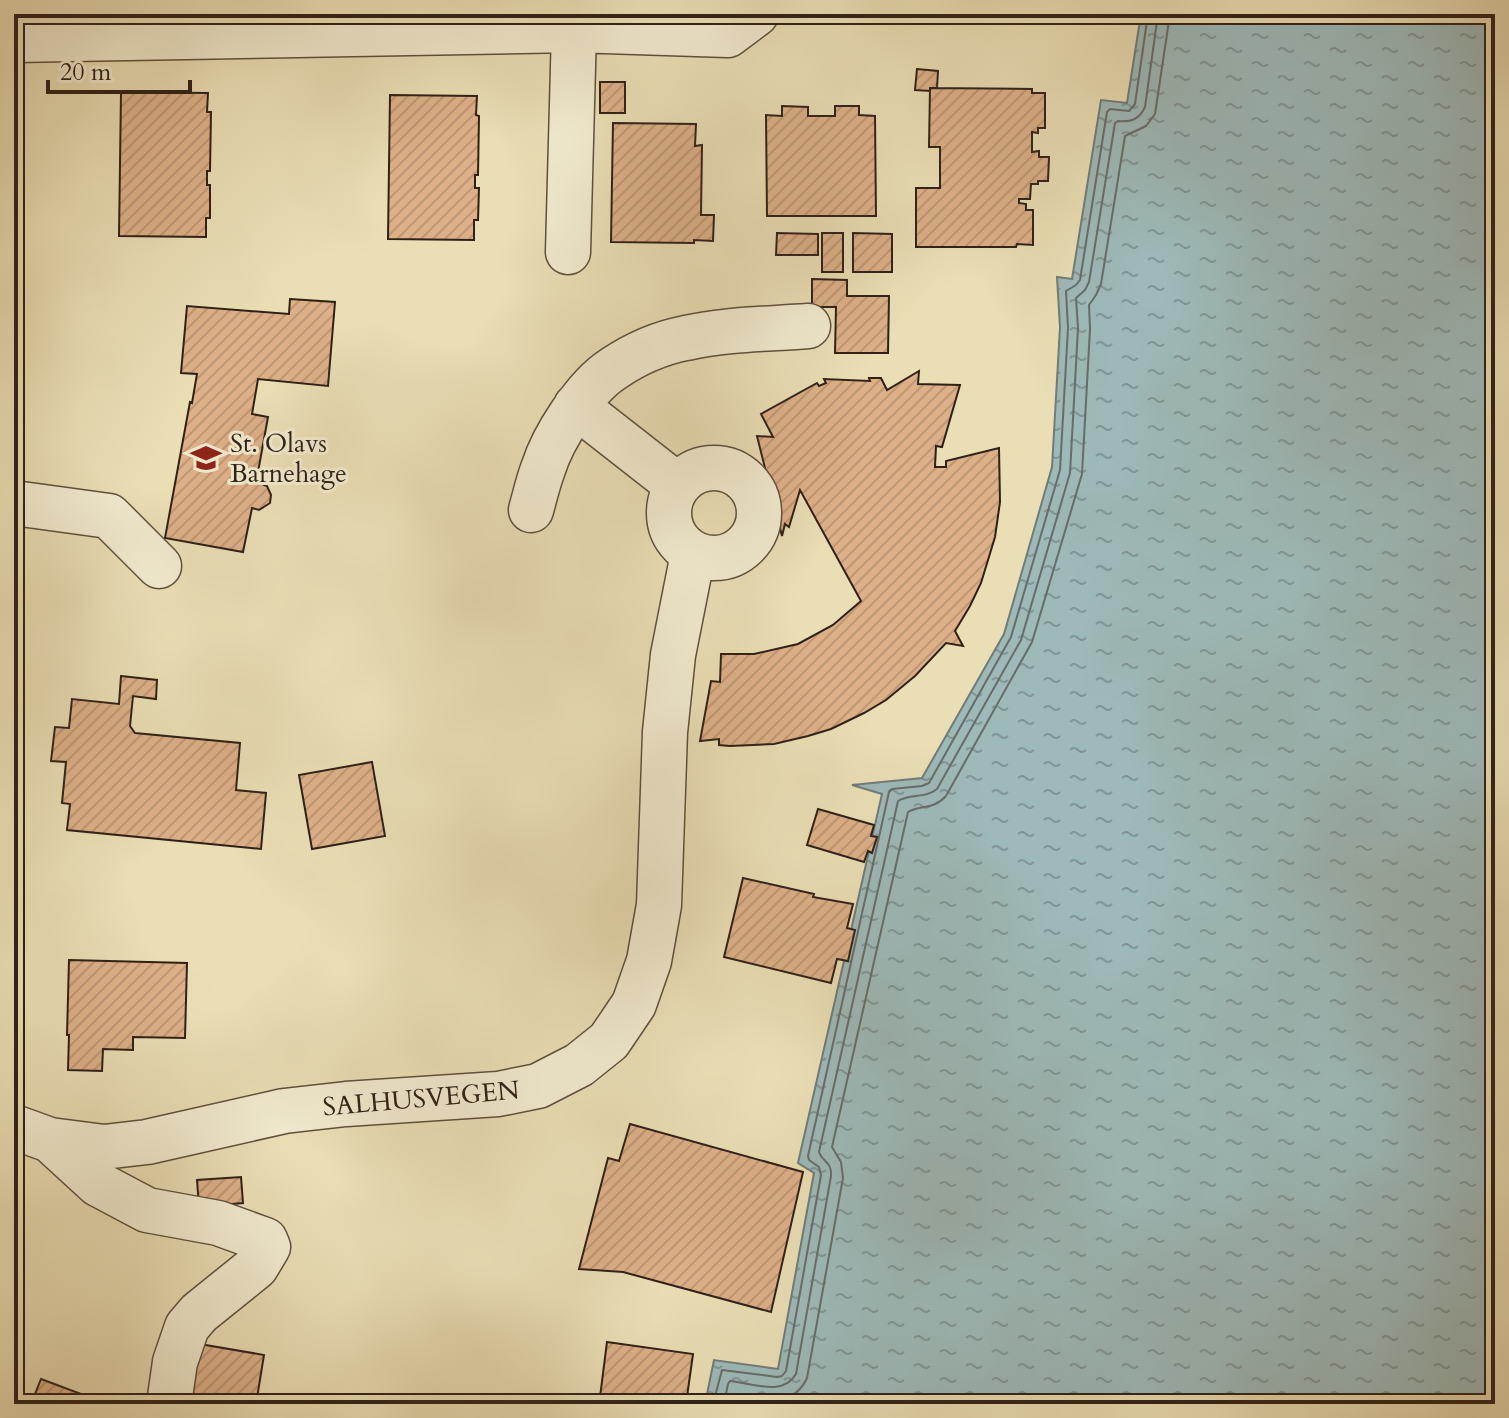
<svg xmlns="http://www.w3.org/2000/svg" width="1509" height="1418" viewBox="0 0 1509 1418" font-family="Cardo,serif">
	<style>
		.water { fill: url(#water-ripples); stroke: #717c78; stroke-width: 2 }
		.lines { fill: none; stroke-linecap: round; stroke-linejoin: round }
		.shore { stroke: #666d68; stroke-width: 2 }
		.building { fill: url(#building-hatch); stroke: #2f2118; stroke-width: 2 }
		.minor-casing { stroke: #5e503f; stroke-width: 47 }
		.minor { stroke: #f1eace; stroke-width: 44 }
		.labels { text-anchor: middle; stroke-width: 6; stroke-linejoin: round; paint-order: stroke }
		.poi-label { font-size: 26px; fill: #2f2118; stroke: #f1eace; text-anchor: start }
		.street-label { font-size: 26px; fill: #2f2118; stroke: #f1eace }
	</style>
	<defs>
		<pattern id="water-ripples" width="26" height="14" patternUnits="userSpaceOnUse" patternTransform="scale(2)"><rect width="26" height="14" fill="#9db9b8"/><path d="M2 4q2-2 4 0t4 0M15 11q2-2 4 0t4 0" fill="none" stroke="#809695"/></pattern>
		<pattern id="building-hatch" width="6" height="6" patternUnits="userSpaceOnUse" patternTransform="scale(2)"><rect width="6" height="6" fill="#ddb087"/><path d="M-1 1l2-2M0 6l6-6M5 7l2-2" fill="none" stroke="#be9774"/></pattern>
	</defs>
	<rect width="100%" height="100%" fill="#eadeb4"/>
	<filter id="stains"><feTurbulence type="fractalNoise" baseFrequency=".0025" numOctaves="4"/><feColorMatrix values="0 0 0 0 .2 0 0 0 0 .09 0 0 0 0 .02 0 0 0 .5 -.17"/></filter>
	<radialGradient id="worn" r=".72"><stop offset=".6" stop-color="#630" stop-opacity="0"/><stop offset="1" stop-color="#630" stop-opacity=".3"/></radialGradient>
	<!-- water -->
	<path class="water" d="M 1141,14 L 1495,14 L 1495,1404 L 705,1404 L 714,1360 L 778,1369 L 814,1173 L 798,1163 L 882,794 L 852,785 L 922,778 L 1004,634 L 1052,467 L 1060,327 L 1057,277 L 1072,279 L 1101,100 L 1127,103 Z"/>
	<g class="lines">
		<!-- shore -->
		<path class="shore" d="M 713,1404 L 722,1370 L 777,1377 L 782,1376 L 786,1371 L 821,1175 L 819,1167 L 809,1160 L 808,1156 L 889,792 L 892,789 L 922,786 L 929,783 L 1011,637 L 1060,470 L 1068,328 L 1066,291 L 1076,285 L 1080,280 L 1107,112 L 1110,109 L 1129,111 L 1135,104 L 1148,14
			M 724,1404 L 728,1384 L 730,1381 C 752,1383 783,1397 796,1374 L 831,1176 C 832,1161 822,1162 819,1152 L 898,801 C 910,793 925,799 937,789 L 1021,640 L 1070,473 L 1078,328 L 1076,298 L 1085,290 L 1089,282 L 1115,123 L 1118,121 C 1131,122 1139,120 1145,107 L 1158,14
			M 736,1404 L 737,1397 L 741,1394 C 767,1398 793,1408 807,1378 L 843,1178 L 841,1162 L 832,1147 L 908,812 C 921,804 932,811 946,796 L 1032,642 L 1082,474 L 1090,329 L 1089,305 L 1096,295 L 1101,284 L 1125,136 L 1146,126 L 1155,114 L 1170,14"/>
	</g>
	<!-- building -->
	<path class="building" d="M 917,69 L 938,71 L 937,88 L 930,88 L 930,91 L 915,90 Z
		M 600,82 L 625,82 L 625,113 L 600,113 Z
		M 930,88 L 1032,89 L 1032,93 L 1045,93 L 1045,128 L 1038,128 L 1038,133 L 1032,132 L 1032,152 L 1039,151 L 1039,157 L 1049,157 L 1048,181 L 1038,181 L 1038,184 L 1031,184 L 1030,199 L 1019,199 L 1019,203 L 1026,204 L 1026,210 L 1033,210 L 1033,245 L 1017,244 L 1016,247 L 916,247 L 916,188 L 940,188 L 940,147 L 929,147 Z
		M 121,92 L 208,93 L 207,112 L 211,112 L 210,171 L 207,171 L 207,185 L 210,185 L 210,218 L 206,218 L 206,237 L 119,236 Z
		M 390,95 L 477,96 L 476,115 L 479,116 L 478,175 L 475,175 L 475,188 L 479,188 L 478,220 L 474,220 L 474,240 L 388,239 Z
		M 782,106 L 808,107 L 808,116 L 835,116 L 835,106 L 859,106 L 859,115 L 875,116 L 876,216 L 767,216 L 766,115 L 782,116 Z
		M 613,123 L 696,124 L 695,146 L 702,145 L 701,215 L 714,215 L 713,241 L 694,240 L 694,243 L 611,242 Z
		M 777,233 L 818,234 L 818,255 L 776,255 Z
		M 822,233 L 843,233 L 843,272 L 822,272 Z
		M 853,233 L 892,234 L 892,272 L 853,272 Z
		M 812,279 L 847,280 L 847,296 L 889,296 L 888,353 L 835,353 L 836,307 L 812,307 Z
		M 290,299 L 335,302 L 328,386 L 258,379 L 252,414 L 268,417 L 256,483 L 259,483 L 267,486 L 271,495 L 270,503 L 259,510 L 252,508 L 243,552 L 165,538 L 190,402 L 192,403 L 197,374 L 181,373 L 187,306 L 289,314 Z
		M 919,371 L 918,384 L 960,385 L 942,447 L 936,446 L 935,467 L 946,467 L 946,461 L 999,448 L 1000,502 L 995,537 L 981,583 L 970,606 L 955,631 L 963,646 L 946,643 L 915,676 L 886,700 L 864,713 L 831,729 L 808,736 L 774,744 L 730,746 L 719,745 L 719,739 L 700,741 L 711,681 L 720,682 L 721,654 L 754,654 L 798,644 L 833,625 L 861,601 L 800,490 L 789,527 L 785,524 L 782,536 L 757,436 L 773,437 L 761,414 L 817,383 L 819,386 L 826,383 L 824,379 L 870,381 L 869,378 L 881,378 L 887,390 Z
		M 121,676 L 157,680 L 156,699 L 133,696 L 130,726 L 135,733 L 240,743 L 236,790 L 266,793 L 261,849 L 67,830 L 70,804 L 62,803 L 66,762 L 51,761 L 55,727 L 69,728 L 72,699 L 119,704 Z
		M 372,762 L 385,836 L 312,849 L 299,775 Z
		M 818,809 L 874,825 L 871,836 L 877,837 L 872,853 L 868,851 L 864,862 L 807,845 Z
		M 743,878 L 814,894 L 813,897 L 853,904 L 847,928 L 855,930 L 848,961 L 837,959 L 831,983 L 724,957 Z
		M 69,960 L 187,963 L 185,1038 L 133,1037 L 133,1050 L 103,1049 L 102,1071 L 68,1070 L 69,1035 L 67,1035 Z
		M 630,1124 L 803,1172 L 771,1312 L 623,1272 L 579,1269 L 608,1158 L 619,1161 Z
		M 241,1177 L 243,1203 L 199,1207 L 197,1180 Z
		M 188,1342 L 264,1355 L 256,1404 L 178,1404 Z
		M 607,1342 L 693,1354 L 686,1404 L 648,1404 L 600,1397 Z
		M 41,1379 L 92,1398 L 90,1404 L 31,1404 Z"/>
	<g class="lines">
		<!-- minor casing -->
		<g class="minor-casing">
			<path id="minor" d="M 14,40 L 574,30 L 728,35 L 756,14
				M 568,252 L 574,30
				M 576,406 L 677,485
				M669 513a45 45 0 1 1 90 0a45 45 0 1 1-90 0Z
				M 14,503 L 109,516 L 159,566
				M 531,510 C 535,496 538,482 543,469 C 553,437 585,387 613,369 C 635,354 660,343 686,338 C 725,329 768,329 808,326
				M 14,1127 L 50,1140 L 104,1147 L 147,1142 L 284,1111 L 346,1104 L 498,1094 L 538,1086 L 579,1065 L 609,1041 L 634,1004 L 649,961 L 659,905 L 665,732 L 673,655 L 693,554
				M 50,1140 L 98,1184 L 147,1210 L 218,1223 L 265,1240 L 268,1247 L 256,1267 L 199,1313 L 187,1327 L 175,1362 L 169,1404"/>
		</g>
		<!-- minor -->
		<use href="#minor" class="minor"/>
	</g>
	<!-- icons -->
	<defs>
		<g id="school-bare" transform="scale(2.4)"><path d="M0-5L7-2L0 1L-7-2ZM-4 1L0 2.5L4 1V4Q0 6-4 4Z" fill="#8f2418" stroke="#f1eace" stroke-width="2.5" paint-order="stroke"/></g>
	</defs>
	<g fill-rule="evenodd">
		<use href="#school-bare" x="206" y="458"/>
	</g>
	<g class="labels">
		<!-- poi labels -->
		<g class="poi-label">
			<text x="230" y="452">St. Olavs<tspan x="230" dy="30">Barnehage</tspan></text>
		</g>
		<!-- street labels -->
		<g class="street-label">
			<text transform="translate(421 1098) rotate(-5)" y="9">SALHUSVEGEN</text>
		</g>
	</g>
	<!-- margin -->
	<rect width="1509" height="1418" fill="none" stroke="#eadeb4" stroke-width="48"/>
	<rect x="16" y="16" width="1477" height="1386" fill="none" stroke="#2f2118" stroke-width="4"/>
	<rect x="24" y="24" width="1461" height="1370" fill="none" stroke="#2f2118" stroke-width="2"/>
	<!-- scale -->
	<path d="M48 80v12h142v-12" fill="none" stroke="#2f2118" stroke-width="4"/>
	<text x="60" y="80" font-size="24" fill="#2f2118" stroke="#f1eace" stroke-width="6" paint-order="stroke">20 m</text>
	<rect width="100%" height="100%" filter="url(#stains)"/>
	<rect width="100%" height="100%" fill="url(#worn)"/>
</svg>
